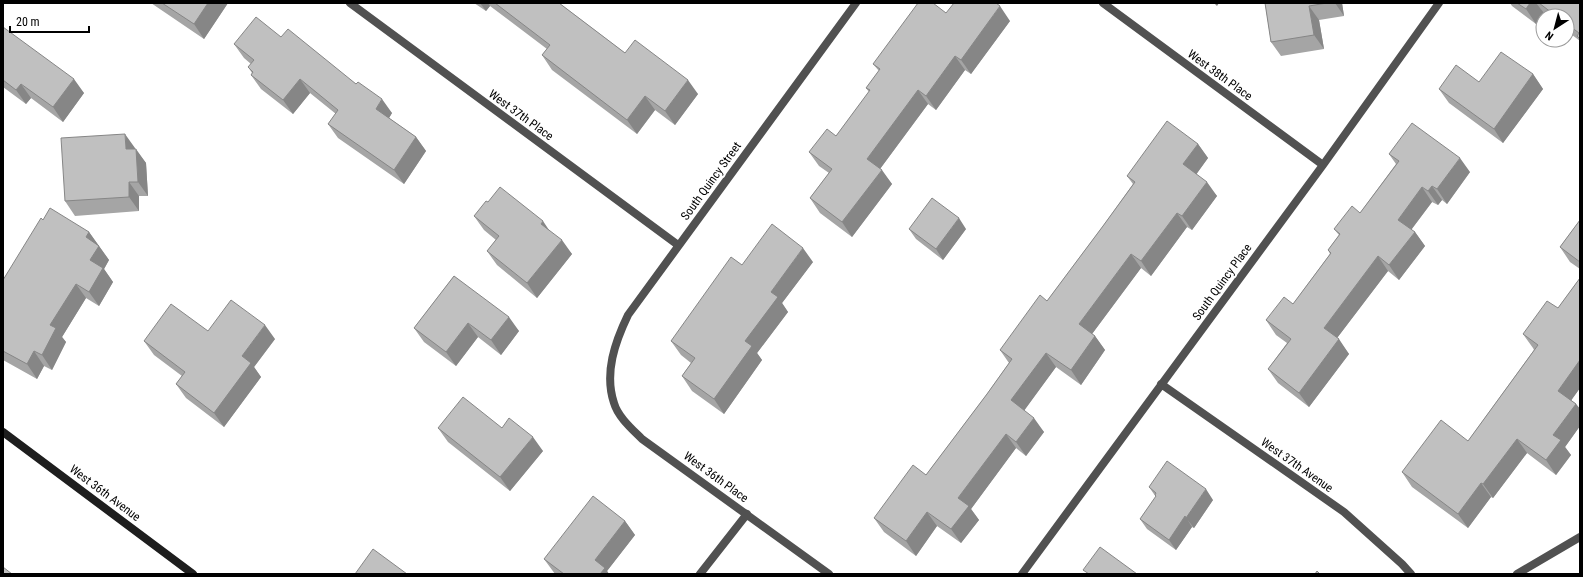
<svg xmlns="http://www.w3.org/2000/svg" width="1583" height="577" viewBox="0 0 1583 577" font-family="'Roboto Condensed',sans-serif">
	<style>
		.lines { fill: none; stroke-linecap: round; stroke-linejoin: round }
		.street { stroke: #515151; stroke-width: 8 }
		.secondary { stroke: #1e1e1e; stroke-width: 8 }
		.wall { fill: #a5a5a5 }
		.shaded-wall { fill: #868686 }
		.building { fill: #c0c0c0; stroke: #868686 }
		.labels { text-anchor: middle; stroke-width: 4; stroke-linejoin: round; paint-order: stroke }
		.street-label { font-size: 12px; fill: #000; stroke: #fff }
	</style>
	<rect width="100%" height="100%" fill="#fff"/>
	<g class="lines">
		<!-- street -->
		<path class="street" d="M 350,3 L 678,245
			M 1103,3 L 1323,165
			M 1161,384 L 1344,512 L 1402,564 L 1411,574
			M 700,574 L 747,514
			M 829,574 L 642,439 C 632,429 618,417 614,403 C 604,373 615,342 628,315 L 856,3
			M 1022,574 L 1323,165 L 1439,3
			M 1517,574 L 1580,537"/>
		<!-- secondary -->
		<path class="secondary" d="M 3,432 L 193,574"/>
	</g>
	<!-- wall -->
	<path class="wall" d="M 151,3 L 228,3 L 204,39 Z
		M 474,3 L 559,3 L 625,53 L 698,94 L 675,125 L 655,110 L 637,134 L 552,70 L 542,55 L 547,49 L 490,6 L 486,11 Z
		M 1265,3 L 1342,3 L 1344,16 L 1319,20 L 1324,49 L 1281,56 L 1271,42 Z
		M 1510,3 L 1580,3 L 1580,41 L 1567,31 L 1567,16 L 1547,16 L 1544,13 L 1536,24 L 1512,6 Z
		M 946,13 L 1010,21 L 971,74 L 965,70 L 936,110 L 928,104 L 880,169 L 892,184 L 852,237 L 820,213 L 810,198 L 829,173 L 819,166 L 809,152 L 836,136 L 869,92 L 866,88 L 879,71 L 873,64 Z
		M 3,27 L 84,93 L 63,122 L 31,98 L 26,104 L 3,87 Z
		M 281,37 L 392,113 L 389,118 L 416,137 L 426,151 L 404,184 L 338,138 L 328,124 L 336,114 L 310,93 L 293,114 L 261,89 L 251,75 L 252,73 L 248,67 L 251,64 L 244,58 L 234,44 Z
		M 1533,74 L 1543,89 L 1503,143 L 1449,103 L 1439,89 L 1479,82 Z
		M 1198,144 L 1208,158 L 1196,174 L 1217,196 L 1192,230 L 1187,227 L 1151,276 L 1141,268 L 1092,334 L 1095,336 L 1105,350 L 1081,385 L 1056,367 L 1024,410 L 1044,432 L 1026,456 L 1016,448 L 971,509 L 979,520 L 961,543 L 937,526 L 916,556 L 884,532 L 874,518 L 926,475 L 987,394 L 1009,363 L 1000,350 L 1047,301 L 1103,226 L 1133,184 L 1127,176 Z
		M 135,148 L 135,149 L 146,163 L 148,196 L 139,196 L 139,211 L 75,216 L 65,201 Z
		M 1389,154 L 1470,172 L 1447,204 L 1442,200 L 1438,205 L 1432,202 L 1411,230 L 1415,232 L 1425,246 L 1399,280 L 1388,271 L 1337,338 L 1349,354 L 1309,407 L 1278,383 L 1268,369 L 1287,343 L 1276,335 L 1266,320 L 1293,304 L 1330,254 L 1328,250 L 1339,235 L 1334,229 L 1360,213 L 1396,164 Z
		M 488,202 L 549,230 L 572,254 L 537,298 L 497,265 L 487,251 L 496,240 L 484,230 L 474,216 Z
		M 43,220 L 89,232 L 109,260 L 104,269 L 113,282 L 99,306 L 86,298 L 62,337 L 66,342 L 52,370 L 44,366 L 37,379 L 3,360 L 3,280 Z
		M 1580,220 L 1580,269 L 1570,262 L 1560,247 Z
		M 909,229 L 966,229 L 943,260 L 916,239 Z
		M 813,262 L 782,303 L 788,312 L 757,353 L 762,360 L 724,414 L 692,391 L 682,376 L 691,363 L 681,355 L 671,341 L 742,265 Z
		M 454,276 L 519,331 L 501,355 L 478,337 L 456,366 L 424,342 L 414,328 Z
		M 1580,278 L 1580,388 L 1571,400 L 1576,404 L 1580,409 L 1580,426 L 1565,447 L 1571,455 L 1556,475 L 1527,453 L 1493,498 L 1491,497 L 1468,528 L 1412,487 L 1402,472 L 1468,441 L 1534,350 L 1533,348 L 1523,334 L 1558,308 Z
		M 208,331 L 275,339 L 254,367 L 261,377 L 224,427 L 186,398 L 176,384 L 182,376 L 154,355 L 144,341 Z
		M 438,428 L 502,428 L 543,451 L 510,491 L 448,442 Z
		M 1149,487 L 1213,500 L 1194,528 L 1192,527 L 1176,550 L 1147,529 L 1140,519 L 1156,497 Z
		M 625,521 L 635,535 L 607,571 L 609,574 L 555,574 L 544,559 Z"/>
	<!-- shaded-wall -->
	<path class="shaded-wall" d="M 208,3 L 228,3 L 204,39 L 194,24 Z
		M 480,3 L 488,3 L 490,6 L 486,11 Z
		M 1214,3 L 1219,3 L 1217,6 Z
		M 1335,3 L 1342,3 L 1344,16 Z
		M 1530,3 L 1536,3 L 1544,13 L 1536,24 L 1526,9 Z
		M 1000,6 L 1010,21 L 971,74 L 961,60 Z
		M 1309,6 L 1319,20 L 1324,49 L 1314,35 Z
		M 955,56 L 965,70 L 936,110 L 926,96 Z
		M 1533,74 L 1543,89 L 1503,143 L 1494,129 Z
		M 74,79 L 84,93 L 63,122 L 53,107 Z
		M 300,79 L 310,93 L 293,114 L 283,100 Z
		M 688,80 L 698,94 L 675,125 L 665,111 Z
		M 21,84 L 31,98 L 26,104 L 16,90 Z
		M 918,90 L 928,104 L 877,173 L 867,159 Z
		M 645,96 L 655,110 L 637,134 L 627,120 Z
		M 382,99 L 392,113 L 386,123 L 376,109 Z
		M 125,134 L 135,148 L 136,164 L 126,149 Z
		M 416,137 L 426,151 L 404,184 L 394,170 Z
		M 1198,144 L 1208,158 L 1193,179 L 1183,164 Z
		M 136,149 L 146,163 L 148,196 L 138,182 Z
		M 1460,158 L 1470,172 L 1447,204 L 1437,189 Z
		M 882,170 L 892,184 L 852,237 L 842,222 Z
		M 129,182 L 139,196 L 139,211 L 129,197 Z
		M 1207,182 L 1217,196 L 1192,230 L 1182,216 Z
		M 1432,186 L 1442,200 L 1438,205 L 1428,191 Z
		M 1422,187 L 1432,202 L 1408,234 L 1398,220 Z
		M 1177,213 L 1187,227 L 1151,276 L 1141,261 Z
		M 959,218 L 966,229 L 943,260 L 936,249 Z
		M 543,221 L 553,236 L 541,224 Z
		M 89,232 L 109,260 L 104,269 L 113,282 L 99,306 L 89,292 L 90,260 L 86,237 Z
		M 1415,232 L 1425,246 L 1399,280 L 1389,265 Z
		M 562,240 L 572,254 L 537,298 L 527,283 Z
		M 803,248 L 813,262 L 782,303 L 788,312 L 757,353 L 762,360 L 724,414 L 714,399 L 771,292 Z
		M 1131,254 L 1141,268 L 1089,338 L 1079,324 Z
		M 1378,256 L 1388,271 L 1334,342 L 1324,328 Z
		M 76,284 L 86,298 L 62,337 L 66,342 L 52,370 L 42,355 L 50,325 Z
		M 509,317 L 519,331 L 501,355 L 491,340 Z
		M 468,323 L 478,337 L 456,366 L 446,352 Z
		M 265,325 L 275,339 L 254,367 L 261,377 L 224,427 L 214,413 L 242,356 Z
		M 1095,336 L 1105,350 L 1081,385 L 1071,370 Z
		M 1339,339 L 1349,354 L 1309,407 L 1299,393 Z
		M 34,351 L 44,366 L 37,379 L 27,364 Z
		M 1046,353 L 1056,367 L 1021,415 L 1011,400 Z
		M 1580,360 L 1580,388 L 1568,405 L 1558,391 Z
		M 1576,404 L 1580,409 L 1580,426 L 1565,447 L 1571,455 L 1556,475 L 1546,460 L 1553,435 Z
		M 1034,418 L 1044,432 L 1026,456 L 1016,442 Z
		M 1006,434 L 1016,448 L 971,509 L 979,520 L 961,543 L 951,529 L 958,498 Z
		M 533,437 L 543,451 L 510,491 L 500,477 Z
		M 1517,439 L 1527,453 L 1493,498 L 1483,484 Z
		M 1481,483 L 1491,497 L 1468,528 L 1458,514 Z
		M 1206,489 L 1213,500 L 1194,528 L 1186,518 Z
		M 927,512 L 937,526 L 916,556 L 906,541 Z
		M 1185,516 L 1192,527 L 1176,550 L 1169,540 Z
		M 625,521 L 635,535 L 607,571 L 609,574 L 600,574 L 595,560 Z"/>
	<!-- building -->
	<path class="building" d="M 162,3 L 208,3 L 194,24 Z
		M 495,3 L 559,3 L 625,53 L 635,40 L 688,80 L 665,111 L 645,96 L 627,120 L 542,55 L 550,45 Z
		M 918,3 L 933,3 L 946,13 L 954,3 L 996,3 L 1000,6 L 961,60 L 955,56 L 926,96 L 918,90 L 867,159 L 882,170 L 842,222 L 810,198 L 832,169 L 809,152 L 827,129 L 836,136 L 870,90 L 866,88 L 880,69 L 873,64 Z
		M 1265,3 L 1327,3 L 1309,6 L 1314,35 L 1271,42 Z
		M 1517,3 L 1530,3 L 1526,9 Z
		M 1539,3 L 1580,3 L 1580,39 L 1577,36 L 1579,33 L 1567,24 L 1567,16 L 1556,16 Z
		M 256,17 L 281,37 L 288,29 L 356,84 L 358,82 L 382,99 L 376,109 L 416,137 L 394,170 L 328,124 L 338,110 L 300,79 L 283,100 L 251,75 L 253,72 L 248,67 L 254,60 L 234,44 Z
		M 3,27 L 74,79 L 53,107 L 21,84 L 16,90 L 3,80 Z
		M 1501,52 L 1533,74 L 1494,129 L 1439,89 L 1456,65 L 1479,82 Z
		M 1167,121 L 1198,144 L 1183,164 L 1207,182 L 1182,216 L 1177,213 L 1141,261 L 1131,254 L 1079,324 L 1095,336 L 1071,370 L 1046,353 L 1011,400 L 1034,418 L 1016,442 L 1006,434 L 958,498 L 969,506 L 951,529 L 927,512 L 906,541 L 874,518 L 913,465 L 926,475 L 987,394 L 1012,359 L 1000,350 L 1040,295 L 1047,301 L 1103,226 L 1135,182 L 1127,176 Z
		M 1412,123 L 1460,158 L 1437,189 L 1432,186 L 1428,191 L 1422,187 L 1398,220 L 1415,232 L 1389,265 L 1378,256 L 1324,328 L 1339,339 L 1299,393 L 1268,369 L 1291,339 L 1266,320 L 1284,297 L 1293,304 L 1331,253 L 1328,250 L 1340,234 L 1334,229 L 1352,206 L 1360,213 L 1399,161 L 1389,154 Z
		M 125,134 L 126,149 L 136,149 L 138,182 L 129,182 L 129,197 L 65,201 L 61,138 Z
		M 500,187 L 543,221 L 541,224 L 562,240 L 527,283 L 487,251 L 499,236 L 474,216 L 486,201 L 488,202 Z
		M 932,198 L 959,218 L 936,249 L 909,229 Z
		M 50,208 L 89,232 L 86,237 L 99,246 L 90,260 L 103,268 L 89,292 L 76,284 L 50,325 L 56,328 L 42,355 L 34,351 L 27,364 L 3,351 L 3,280 L 41,218 L 43,220 Z
		M 1580,220 L 1580,262 L 1560,247 Z
		M 772,224 L 803,248 L 771,292 L 778,297 L 745,341 L 752,346 L 714,399 L 682,376 L 695,358 L 671,341 L 731,257 L 742,265 Z
		M 454,276 L 509,317 L 491,340 L 468,323 L 446,352 L 414,328 Z
		M 1580,278 L 1580,360 L 1558,391 L 1576,404 L 1553,435 L 1561,440 L 1546,460 L 1517,439 L 1483,484 L 1481,483 L 1458,514 L 1402,472 L 1441,420 L 1468,441 L 1538,345 L 1523,334 L 1547,301 L 1558,308 Z
		M 231,300 L 265,325 L 242,356 L 251,363 L 214,413 L 176,384 L 185,372 L 144,341 L 171,304 L 208,331 Z
		M 463,397 L 502,428 L 509,418 L 533,437 L 500,477 L 438,428 Z
		M 1167,461 L 1206,489 L 1186,518 L 1185,516 L 1169,540 L 1140,519 L 1156,496 L 1155,495 L 1156,493 L 1149,487 Z
		M 593,496 L 625,521 L 595,560 L 605,568 L 600,574 L 564,574 L 544,559 Z
		M 1100,547 L 1137,574 L 1089,574 L 1083,570 Z
		M 373,549 L 407,574 L 355,574 Z
		M 3,567 L 12,574 L 3,574 Z
		M 1317,571 L 1320,574 L 1315,574 Z"/>
	<g class="labels">
		<!-- street labels -->
		<g class="street-label">
			<text transform="translate(1220 75) rotate(36)" y="4">West 38th Place</text>
			<text transform="translate(521 115) rotate(36)" y="4">West 37th Place</text>
			<text transform="translate(711 181) rotate(-54)" y="4">South Quincy Street</text>
			<text transform="translate(1222 282) rotate(-54)" y="4">South Quincy Place</text>
			<text transform="translate(1297 465) rotate(35)" y="4">West 37th Avenue</text>
			<text transform="translate(716 477) rotate(36)" y="4">West 36th Place</text>
			<text transform="translate(105 493) rotate(37)" y="4">West 36th Avenue</text>
		</g>
	</g>
	<!-- border -->
	<rect width="1583" height="577" fill="none" stroke="#000000" stroke-width="8"/>
	<!-- north arrow -->
	<g transform="translate(1555 28) rotate(216)"><circle r="19" fill="#ffffff" stroke="#999999"/>
	<path d="M0-3L7 15L0 10L-7 15Z" fill="#000000"/>
	<text y="-6" font-size="11" font-weight="bold" text-anchor="middle" fill="#000000">N</text>
	</g>
	<!-- scale -->
	<path d="M10 26v6h79v-6" fill="none" stroke="#000000" stroke-width="2"/>
	<text x="16" y="26" font-size="12" fill="#000000" stroke="#ffffff" stroke-width="3" paint-order="stroke">20 m</text>
</svg>
